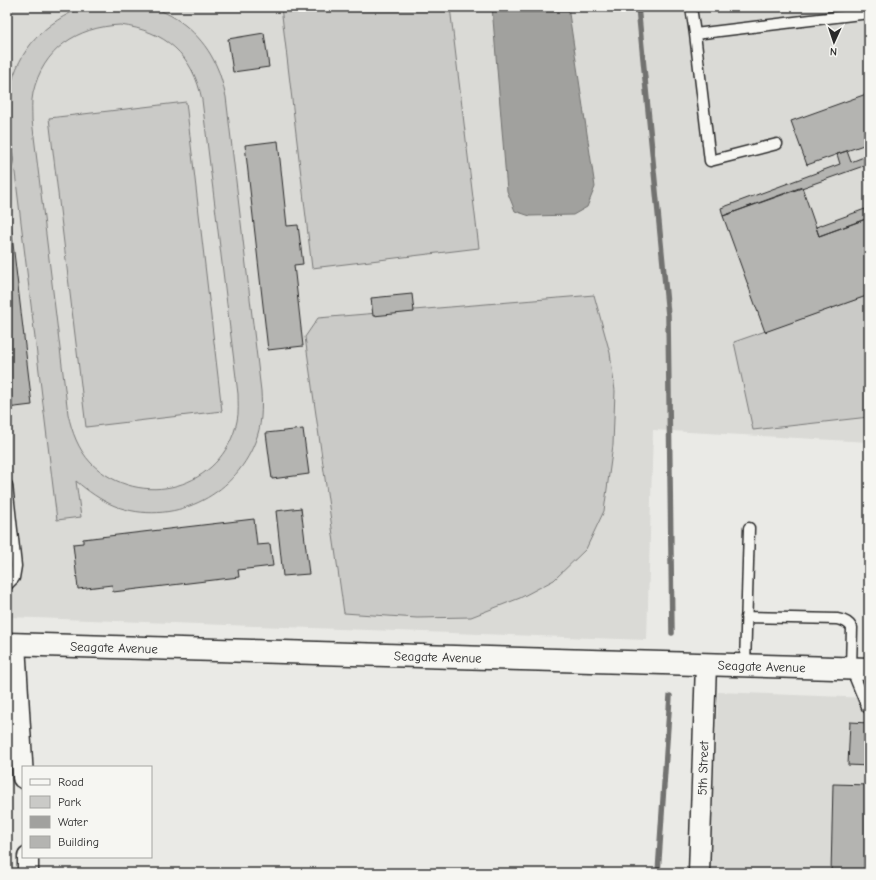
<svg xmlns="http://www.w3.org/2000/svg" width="876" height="880" viewBox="0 0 876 880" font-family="'Comic Neue',sans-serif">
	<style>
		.built { fill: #dadad6 }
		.green { fill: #cacac7; stroke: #7a7a79; fill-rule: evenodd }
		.water { fill: #a1a19e; stroke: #727270 }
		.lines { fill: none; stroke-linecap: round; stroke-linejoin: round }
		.stream { stroke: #727270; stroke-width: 5.5 }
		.building { fill: #b4b4b1; stroke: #2b2b2b }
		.lane-casing { stroke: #2b2b2b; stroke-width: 13 }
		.street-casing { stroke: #2b2b2b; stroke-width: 23 }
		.secondary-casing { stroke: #2b2b2b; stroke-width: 25 }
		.lane { stroke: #f6f6f2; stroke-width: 10 }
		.street { stroke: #f6f6f2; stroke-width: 20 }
		.secondary { stroke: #f6f6f2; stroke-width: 22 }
		.labels { text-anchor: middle; stroke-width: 3.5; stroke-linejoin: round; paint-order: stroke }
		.street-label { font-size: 13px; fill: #2b2b2b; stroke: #f6f6f2 }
	</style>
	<rect width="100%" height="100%" fill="#eaeae6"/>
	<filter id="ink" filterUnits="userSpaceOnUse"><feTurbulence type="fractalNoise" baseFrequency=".025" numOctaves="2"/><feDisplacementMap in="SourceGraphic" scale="8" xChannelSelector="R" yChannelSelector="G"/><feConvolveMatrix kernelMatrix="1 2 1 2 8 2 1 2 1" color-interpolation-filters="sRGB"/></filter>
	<g filter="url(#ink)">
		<!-- built -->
		<path class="built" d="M 7,7 L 869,7 L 869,442 L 653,430 L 647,640 L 7,617 Z
			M 869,553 L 869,644 L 865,644 Z
			M 718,692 L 869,698 L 869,873 L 709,873 Z"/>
		<!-- green -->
		<path class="green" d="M 84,7 L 150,7 C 179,15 204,38 216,65 C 221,75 223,86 226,97 L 261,391 C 262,408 262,426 255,442 C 234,497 171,527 115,506 C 100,500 88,491 76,481 L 81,517 L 57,520 L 9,123 C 8,112 8,101 10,90 C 18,49 46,21 84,7 ZM 120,25 C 166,31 193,55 202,100 L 238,394 C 238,403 239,412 237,421 C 223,489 140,511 91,463 C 78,449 72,432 68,414 L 32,120 C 32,111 31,102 33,93 C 43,49 77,27 120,25 Z
			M 281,7 L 450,7 L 479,248 L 312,268 Z
			M 186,102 L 222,411 L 86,427 L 49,118 Z
			M 594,295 L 610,353 L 615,391 L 613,445 L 604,511 L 586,549 L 554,580 L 520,598 L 471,617 L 417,618 L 344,613 L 305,337 L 318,318 Z
			M 869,295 L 869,417 L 753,430 L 734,342 Z"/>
		<!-- water -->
		<path class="water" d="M 492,7 L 568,7 L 595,187 L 587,207 L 573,215 L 530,216 L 515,211 L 507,191 Z"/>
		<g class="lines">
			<!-- stream -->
			<path class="stream" d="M 638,7 L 668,315 L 672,633
				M 658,873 L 670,696"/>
		</g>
		<!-- building -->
		<path class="building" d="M 264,33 L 269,67 L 233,72 L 228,39 Z
			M 869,93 L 869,143 L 807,165 L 791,121 Z
			M 278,141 L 287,226 L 298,225 L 303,264 L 294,265 L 303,346 L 268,350 L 245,145 Z
			M 847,151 L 851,162 L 869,155 L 869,164 L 723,216 L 721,208 L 840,164 L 837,154 Z
			M 802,187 L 819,236 L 869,218 L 869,295 L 765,332 L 723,216 Z
			M 7,193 L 32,405 L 7,408 Z
			M 865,209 L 868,218 L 819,236 L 816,227 Z
			M 412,294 L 414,312 L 373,316 L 371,298 Z
			M 303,429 L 309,474 L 272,479 L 266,433 Z
			M 301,508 L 309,574 L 283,576 L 276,511 Z
			M 254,519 L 257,545 L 270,544 L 273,566 L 238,570 L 239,577 L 113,592 L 112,585 L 78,589 L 73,544 L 83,543 L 83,539 Z
			M 850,722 L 869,723 L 869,766 L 848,765 Z
			M 833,784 L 869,785 L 869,873 L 831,873 Z"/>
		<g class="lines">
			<!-- lane casing -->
			<g class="lane-casing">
				<path id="lane" d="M 691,7 L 695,34 L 710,161 L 777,144
					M 695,34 L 869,13
					M 7,485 L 16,566 L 14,578 L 7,585
					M 746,617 L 837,619 C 843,620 849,622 852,628 L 851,668 L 867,707 L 869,709
					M 745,665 L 749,528"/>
			</g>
			<!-- street casing -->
			<g class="street-casing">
				<g id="street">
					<path d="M 15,644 L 23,778"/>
					<path d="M 28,857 L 28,873"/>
					<path id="s1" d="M 699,873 L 706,664"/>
				</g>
			</g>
			<!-- secondary casing -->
			<g class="secondary-casing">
				<g id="secondary">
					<path id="s2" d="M 7,644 L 869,669"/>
				</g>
			</g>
			<!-- lane -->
			<use href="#lane" class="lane"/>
			<!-- street -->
			<use href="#street" class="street"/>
			<!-- secondary -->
			<use href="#secondary" class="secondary"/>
		</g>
	</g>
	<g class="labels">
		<!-- street labels -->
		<g class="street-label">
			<text dy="5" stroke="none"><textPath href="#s2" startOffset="107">Seagate Avenue</textPath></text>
			<text dy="5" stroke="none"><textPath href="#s2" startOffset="431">Seagate Avenue</textPath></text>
			<text dy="5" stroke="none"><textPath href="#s2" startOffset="755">Seagate Avenue</textPath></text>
			<text dy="5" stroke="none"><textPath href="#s1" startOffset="105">5th Street</textPath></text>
		</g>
	</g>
	<!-- margin -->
	<rect width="876" height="880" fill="none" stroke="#f6f6f2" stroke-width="24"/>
	<rect x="12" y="12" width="852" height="856" fill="none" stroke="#2b2b2b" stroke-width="1.5" filter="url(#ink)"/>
	<!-- legend -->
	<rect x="22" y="766" width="130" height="92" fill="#f6f6f2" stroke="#a5a5a2"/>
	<rect x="30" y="779" width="20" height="6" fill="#f6f6f2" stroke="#a5a5a2"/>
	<text x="58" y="786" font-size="12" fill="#2b2b2b">Road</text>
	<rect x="30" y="796" width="20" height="12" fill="#cacac7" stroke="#a5a5a2"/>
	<text x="58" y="806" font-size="12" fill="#2b2b2b">Park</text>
	<rect x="30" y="816" width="20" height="12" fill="#a1a19e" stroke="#a5a5a2"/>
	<text x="58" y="826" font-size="12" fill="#2b2b2b">Water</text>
	<rect x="30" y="836" width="20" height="12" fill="#b4b4b1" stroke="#a5a5a2"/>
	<text x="58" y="846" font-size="12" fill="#2b2b2b">Building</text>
	<!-- north arrow -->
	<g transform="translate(834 42) rotate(183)" stroke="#f6f6f2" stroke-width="3" paint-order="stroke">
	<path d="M0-3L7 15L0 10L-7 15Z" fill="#2b2b2b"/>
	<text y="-6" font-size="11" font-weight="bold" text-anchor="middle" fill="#2b2b2b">N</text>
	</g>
</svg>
